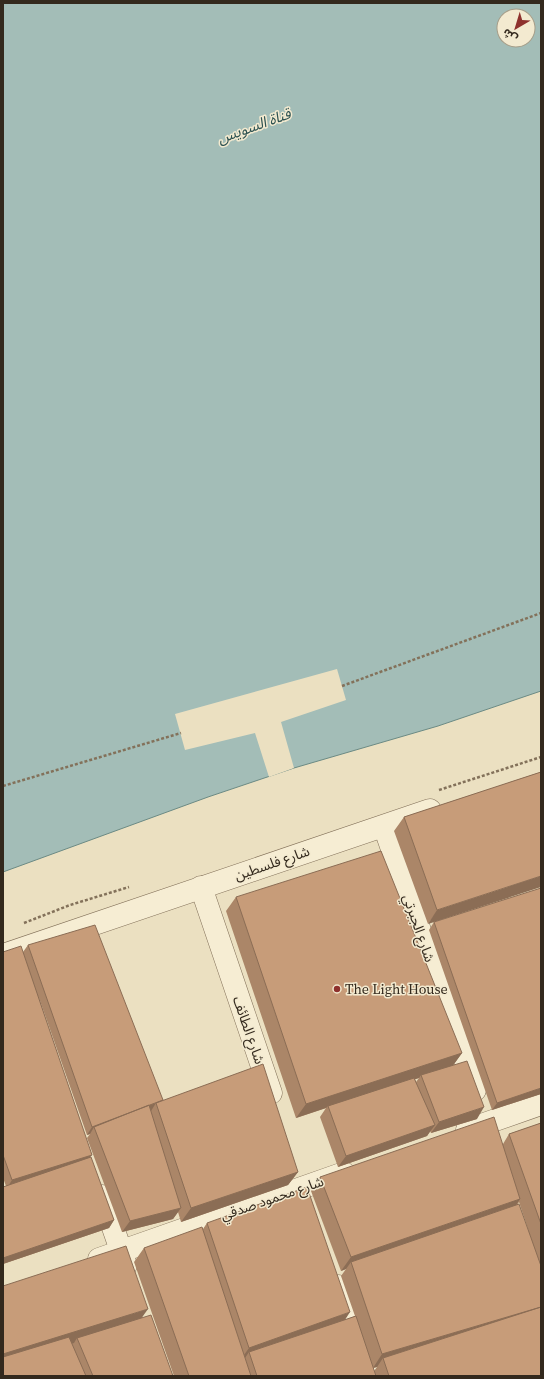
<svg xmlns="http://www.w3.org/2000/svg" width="544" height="1379" viewBox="0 0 544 1379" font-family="'Source Serif 4','Noto Sans Arabic',serif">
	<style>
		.water { fill: #a3bdb7; stroke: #6b8a84; fill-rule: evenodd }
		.pier { fill: #ebe0c1 }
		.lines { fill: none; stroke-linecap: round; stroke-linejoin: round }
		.minor-casing { stroke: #83715a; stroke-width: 23 }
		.path { stroke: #83715a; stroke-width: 2.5; stroke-dasharray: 3 2; stroke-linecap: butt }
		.minor { stroke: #f6edd3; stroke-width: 22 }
		.wall { fill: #ab8668; fill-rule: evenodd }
		.shaded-wall { fill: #8b6d55 }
		.building { fill: #c79c79; stroke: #8b6d55 }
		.poi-dot { fill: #8e312d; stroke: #f3ead0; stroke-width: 1.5 }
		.labels { text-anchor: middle; stroke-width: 3; stroke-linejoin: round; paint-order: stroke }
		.street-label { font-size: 14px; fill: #33291d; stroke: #f3ead0 }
		.poi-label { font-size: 14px; fill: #33291d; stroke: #f3ead0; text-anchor: start }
		.water-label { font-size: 15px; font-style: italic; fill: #2d5251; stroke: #f3ead0 }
	</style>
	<rect width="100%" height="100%" fill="#ebe0c1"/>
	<!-- water -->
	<path class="water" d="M 3,3 L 541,3 L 541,691 L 438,726 L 294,768 L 208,797 L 3,872 ZM 504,16 L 528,16 L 528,40 L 504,40 Z"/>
	<!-- pier -->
	<path class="pier" d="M 337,669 L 346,700 L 281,722 L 294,768 L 269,777 L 255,733 L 185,750 L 175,714 Z"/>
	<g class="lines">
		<!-- minor casing -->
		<g class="minor-casing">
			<path id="minor" d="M 384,826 L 475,1090
				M 201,887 L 271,1093
				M 3,955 L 430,810
				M 467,1130 L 541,1104
				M 102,1196 L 126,1265
				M 99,1259 L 344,1173
				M 338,1286 L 369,1376"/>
		</g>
		<!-- path -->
		<path class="path" d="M 342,686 L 541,613
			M 3,786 L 181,733
			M 439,790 L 541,757
			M 24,923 L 70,905 L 129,887"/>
		<!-- minor -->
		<use href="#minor" class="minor"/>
	</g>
	<!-- wall -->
	<path class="wall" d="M 541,772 L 428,924 L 394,831 L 404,817 Z
		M 236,897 L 462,1053 L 453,1065 L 477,1119 L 431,1133 L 430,1131 L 427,1136 L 338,1167 L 320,1117 L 326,1108 L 296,1118 L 226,911 ZM 419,1078 L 416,1082 L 415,1079 Z
		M 434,922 L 541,1094 L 492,1110 L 429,930 Z
		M 28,945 L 163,1100 L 298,1172 L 288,1185 L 181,1222 L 178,1212 L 173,1219 L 122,1232 L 87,1138 L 90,1134 L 87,1135 L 38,995 L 90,1157 L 114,1220 L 109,1228 L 3,1264 L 3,1187 L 6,1186 L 3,1178 L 3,952 L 23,952 Z
		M 541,1123 L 541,1376 L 174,1376 L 134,1262 L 144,1248 L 203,1229 L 207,1223 L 345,1320 L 355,1316 L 341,1276 L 346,1269 L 341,1271 L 311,1191 L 320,1177 L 503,1144 L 509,1134 ZM 519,1202 L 529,1232 L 517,1205 ZM 377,1367 L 374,1371 L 373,1368 Z
		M 3,1286 L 142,1317 L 173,1376 L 3,1376 Z"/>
	<!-- shaded-wall -->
	<path class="shaded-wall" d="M 541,876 L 541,887 L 428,924 L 437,910 Z
		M 462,1053 L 452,1067 L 421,1075 L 419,1078 L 329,1107 L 328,1106 L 326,1108 L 296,1118 L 306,1104 Z
		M 541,1088 L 541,1094 L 492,1110 L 497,1103 Z
		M 156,1103 L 151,1111 L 94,1127 L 90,1134 L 87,1135 L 92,1127 Z
		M 484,1107 L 477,1119 L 431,1133 L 439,1122 Z
		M 435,1125 L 427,1136 L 338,1167 L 346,1156 Z
		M 92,1155 L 86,1162 L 7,1188 L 12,1180 Z
		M 298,1172 L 288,1185 L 181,1222 L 191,1208 Z
		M 520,1199 L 511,1213 L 351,1262 L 346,1269 L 341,1271 L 351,1257 Z
		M 181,1208 L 173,1219 L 122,1232 L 130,1221 Z
		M 114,1220 L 109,1228 L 3,1264 L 3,1258 Z
		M 541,1307 L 383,1358 L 377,1367 L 373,1368 L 382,1354 Z
		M 148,1309 L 138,1323 L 77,1338 L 74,1343 L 3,1365 L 3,1354 Z
		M 350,1312 L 341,1326 L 249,1352 L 243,1361 L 239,1362 L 249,1348 Z"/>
	<!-- building -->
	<path class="building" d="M 541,772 L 541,876 L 437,910 L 404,817 Z
		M 381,851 L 462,1053 L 306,1104 L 236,897 Z
		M 541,888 L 541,1088 L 497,1103 L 434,922 Z
		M 95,925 L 163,1100 L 92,1127 L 28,945 Z
		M 21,946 L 92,1155 L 12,1180 L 3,1155 L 3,952 Z
		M 467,1061 L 484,1107 L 439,1122 L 421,1075 Z
		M 263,1064 L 298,1172 L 191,1208 L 156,1103 Z
		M 414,1078 L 435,1125 L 346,1156 L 328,1106 Z
		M 149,1105 L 181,1208 L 130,1221 L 94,1127 Z
		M 494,1117 L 520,1199 L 351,1257 L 320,1177 Z
		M 541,1123 L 541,1224 L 509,1134 Z
		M 91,1157 L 114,1220 L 3,1258 L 3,1187 Z
		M 307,1187 L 350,1312 L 249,1348 L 207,1223 Z
		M 519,1204 L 541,1266 L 541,1376 L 389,1376 L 383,1358 L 541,1307 L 382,1354 L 351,1262 Z
		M 202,1227 L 251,1376 L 189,1376 L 144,1248 Z
		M 126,1246 L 148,1309 L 3,1354 L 3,1286 Z
		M 151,1315 L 173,1376 L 93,1376 L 77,1338 Z
		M 356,1316 L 376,1376 L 257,1376 L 249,1352 Z
		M 69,1337 L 86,1376 L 3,1376 L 3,1357 Z"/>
	<!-- markers -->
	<circle class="poi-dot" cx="337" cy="989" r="4"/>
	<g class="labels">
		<!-- street labels -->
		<g class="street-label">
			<text transform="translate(272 863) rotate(-19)" y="5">شارع فلسطين</text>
			<text transform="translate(419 928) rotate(71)" y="5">شارع الجبرتي</text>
			<text transform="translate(249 1030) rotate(71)" y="5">شارع الطائف</text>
			<text transform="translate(272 1198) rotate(-19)" y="5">شارع محمود صدقي</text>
		</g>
		<!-- poi labels -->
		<g class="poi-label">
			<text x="345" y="994">The Light House</text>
		</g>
		<!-- water labels -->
		<g class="water-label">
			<text transform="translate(254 126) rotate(-20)" y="5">قناة السويس</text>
		</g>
	</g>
	<!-- border -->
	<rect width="544" height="1379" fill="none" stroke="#33291d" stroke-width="8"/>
	<!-- north arrow -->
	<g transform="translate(516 28) rotate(218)"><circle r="19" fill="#f3ead0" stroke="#a69d88"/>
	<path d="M0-3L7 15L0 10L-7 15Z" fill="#8e312d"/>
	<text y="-6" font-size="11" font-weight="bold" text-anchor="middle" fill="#33291d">ش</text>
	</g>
</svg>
